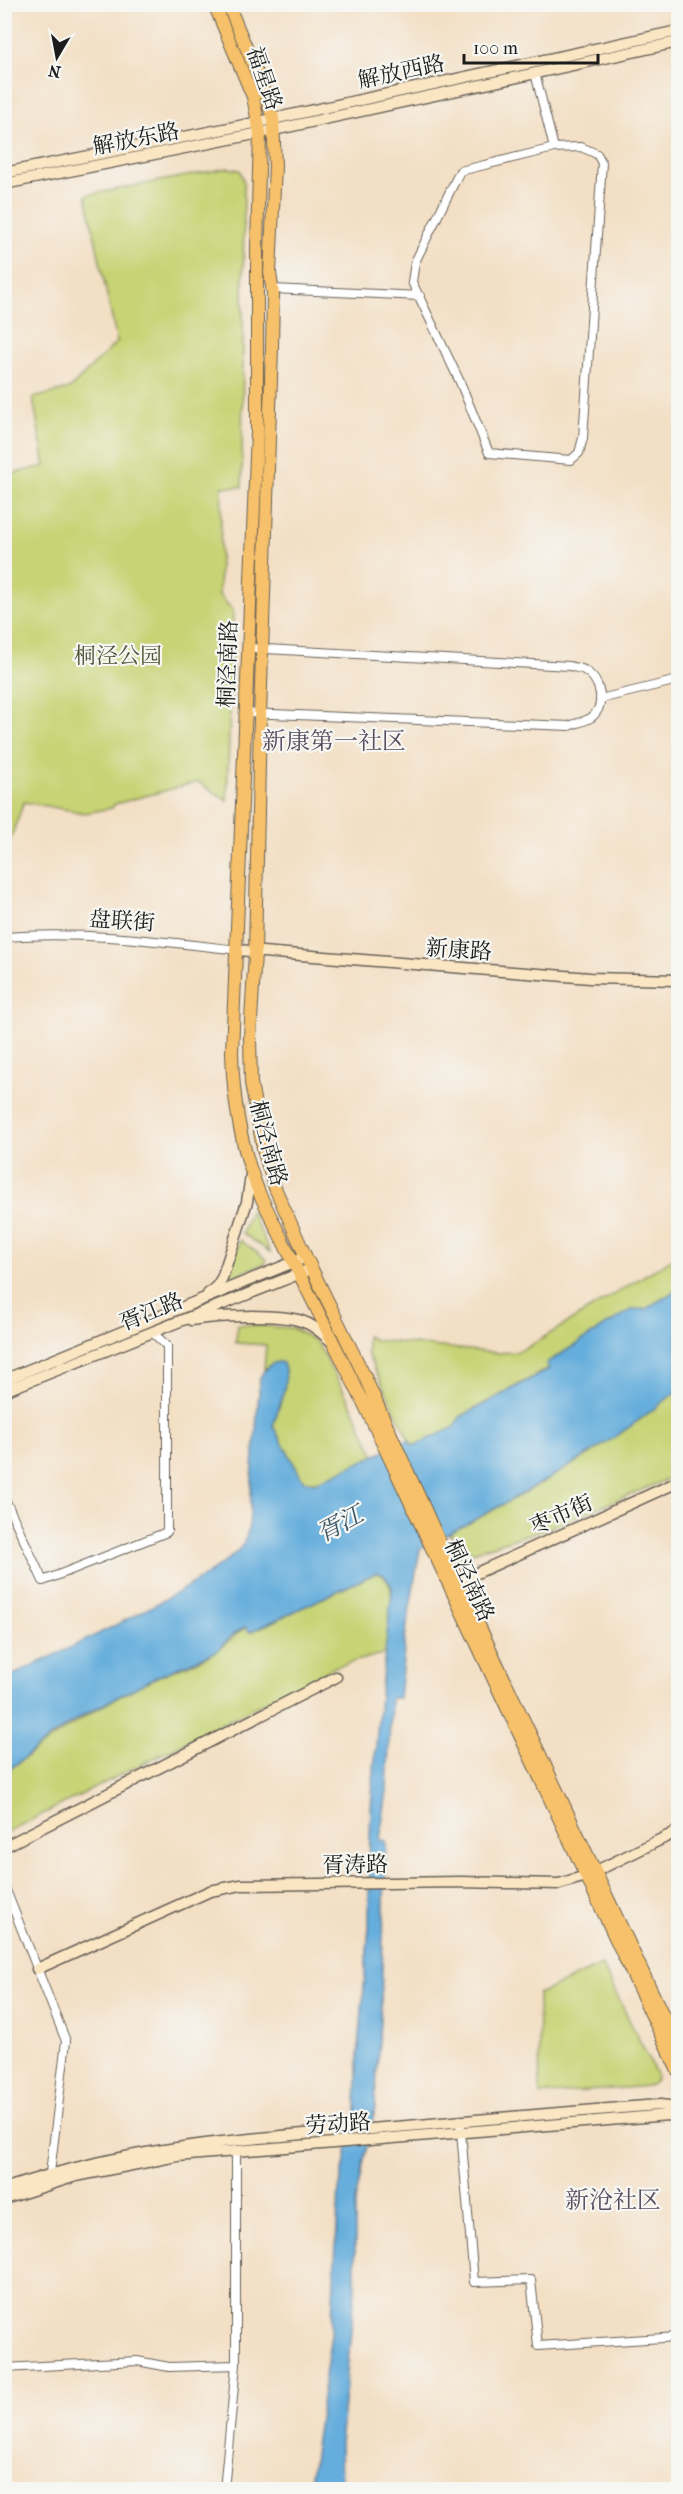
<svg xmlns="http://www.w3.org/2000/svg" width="683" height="2494" viewBox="0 0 683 2494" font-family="'IM FELL French Canon','Noto Serif SC',serif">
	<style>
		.green { fill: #c7d374; stroke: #727848; stroke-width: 1.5 }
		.water { fill: #65addc; stroke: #40647c; stroke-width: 1.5 }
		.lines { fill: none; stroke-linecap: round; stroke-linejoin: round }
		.street-casing { stroke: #676057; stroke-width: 10 }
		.secondary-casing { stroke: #676057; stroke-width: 13 }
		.primary-casing { stroke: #676057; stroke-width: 14 }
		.street { stroke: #fff; stroke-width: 8 }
		.secondary { stroke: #fbe6c4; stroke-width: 10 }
		.primary { stroke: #f6c16b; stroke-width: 12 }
		.labels { text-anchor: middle; stroke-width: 4.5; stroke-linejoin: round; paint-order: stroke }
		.street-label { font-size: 22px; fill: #1c1c1c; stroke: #f6f6f2 }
		.park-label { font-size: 22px; fill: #4f5336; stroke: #f6f6f2 }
		.neighbourhood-label { font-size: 24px; fill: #5a4d60; stroke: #f6f6f2 }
		.water-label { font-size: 24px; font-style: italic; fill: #395669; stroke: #f6f6f2 }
	</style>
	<rect width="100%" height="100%" fill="#f6f6f2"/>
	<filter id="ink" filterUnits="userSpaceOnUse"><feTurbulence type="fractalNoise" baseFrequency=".0167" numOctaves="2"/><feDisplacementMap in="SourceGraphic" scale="12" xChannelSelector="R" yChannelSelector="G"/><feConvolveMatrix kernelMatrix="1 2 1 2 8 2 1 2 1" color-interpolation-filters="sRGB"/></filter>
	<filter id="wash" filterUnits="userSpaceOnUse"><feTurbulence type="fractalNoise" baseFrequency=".008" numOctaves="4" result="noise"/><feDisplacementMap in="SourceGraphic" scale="24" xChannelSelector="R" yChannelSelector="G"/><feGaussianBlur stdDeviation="1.35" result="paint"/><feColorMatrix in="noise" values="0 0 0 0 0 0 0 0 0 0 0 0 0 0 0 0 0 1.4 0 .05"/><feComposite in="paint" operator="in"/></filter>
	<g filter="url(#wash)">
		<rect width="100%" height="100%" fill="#f3dfc4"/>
		<!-- green -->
		<path class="green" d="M 228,168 L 240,170 L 244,182 L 242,487 L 222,487 L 219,595 L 233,610 L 227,801 L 198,782 L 115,804 L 112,808 L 85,813 L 24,802 L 5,854 L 5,475 L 45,466 L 33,398 L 69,389 L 117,342 L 86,195 Z
			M 250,1211 L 251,1211 L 270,1252 L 242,1233 Z
			M 240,1240 L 267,1260 L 266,1263 L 227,1278 Z
			M 678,1255 L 678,1289 L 646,1309 L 631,1310 L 547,1363 L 549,1368 L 460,1417 L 455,1427 L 413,1446 L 409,1440 L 367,1353 L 367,1336 L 375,1340 L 497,1353 L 515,1352 L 525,1349 Z
			M 237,1324 L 292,1328 L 316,1341 L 355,1412 L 375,1456 C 358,1463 319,1487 303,1480 L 273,1426 L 284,1388 L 278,1362 L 264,1369 L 266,1345 L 236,1343 Z
			M 678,1390 L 678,1475 L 551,1527 L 460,1556 L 450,1533 C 530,1491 608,1448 678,1390 Z
			M 376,1573 C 403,1576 388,1634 386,1653 L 337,1666 L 5,1833 L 5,1773 C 54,1734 99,1705 155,1678 C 173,1669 203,1662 218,1650 C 228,1643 235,1634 246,1627 L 251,1632 Z
			M 602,1965 L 656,2074 C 656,2081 654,2083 648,2086 L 540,2095 L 538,1994 Z"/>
		<!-- water -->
		<path class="water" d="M 678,1289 L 678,1390 C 599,1455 510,1501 420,1549 L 406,1631 L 399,1698 L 391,1698 L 387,1791 L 380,1840 L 386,1841 L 381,2004 L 375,2108 L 355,2202 L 355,2291 L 340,2444 L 341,2489 L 309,2489 L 331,2334 L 339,2190 L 356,2109 L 357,2068 L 369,1927 L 369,1859 L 371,1808 L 380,1695 L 392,1591 L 391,1585 L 383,1574 L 376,1573 L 250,1632 L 245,1627 L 231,1636 L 217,1651 L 156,1677 L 85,1714 L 53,1735 L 5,1773 L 5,1679 C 49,1657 227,1577 244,1542 C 251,1528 250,1507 251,1492 C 254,1454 257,1416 260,1378 C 264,1369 273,1359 283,1363 C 291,1381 278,1408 273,1426 L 303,1480 L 314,1483 L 409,1440 L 413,1446 L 455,1427 L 460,1417 L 549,1369 L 546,1363 L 631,1310 L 646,1309 Z"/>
	</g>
	<g filter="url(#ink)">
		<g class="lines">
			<!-- street casing -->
			<g class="street-casing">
				<path id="street" d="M 535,73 L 554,148
					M 581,147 L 597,154 L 602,163 L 583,438 L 579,453 L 571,460 L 489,453 L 460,382 L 412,282 L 415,262 L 460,171 L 554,148 Z
					M 273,289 L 420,296
					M 600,699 L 678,680
					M 246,713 L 569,726 C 576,723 585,722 592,717 C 607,704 600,679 584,670 C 581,668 574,668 570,666 L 248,648
					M 4,937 C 83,931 159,941 237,950
					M 4,1497 L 43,1581 L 167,1532 L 167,1346 L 152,1332
					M 4,1885 L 66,2041 L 50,2173 L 52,2178
					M 460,2120 L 474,2282 L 531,2280 L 538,2346 L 678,2337
					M 4,2368 L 137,2361 L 169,2367 L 236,2365
					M 224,2490 L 236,2365 L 236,2150"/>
			</g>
			<!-- secondary casing -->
			<g class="secondary-casing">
				<path id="secondary" d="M 4,173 L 259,122 L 678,31
					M 4,184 L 260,133 L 678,42
					M 237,950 L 590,978 L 678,980
					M 208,1294 L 217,1286 L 222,1278 L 247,1202 L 251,1175
					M 191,1320 C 216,1316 281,1313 304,1322 C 314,1325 323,1334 331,1341
					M 4,1380 L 306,1257
					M 4,1391 L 311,1269
					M 459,1581 L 678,1482
					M 4,1847 L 336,1677
					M 37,1969 L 210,1891 L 241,1885 L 460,1882 L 559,1884 L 586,1876 L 678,1831
					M 4,2189 C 127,2147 242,2138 371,2129 C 467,2121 564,2112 660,2105 L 678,2107
					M 4,2199 L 76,2176 L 177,2156 L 668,2115 L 678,2117"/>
			</g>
			<!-- primary casing -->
			<g class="primary-casing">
				<path id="primary" d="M 214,4 L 253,97 L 260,133 L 257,247 L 257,431 L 232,1052 C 233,1102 241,1149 260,1195 L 364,1404 L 678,2071
					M 228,4 L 261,83 L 273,118 L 275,166 L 270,273 L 273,294 L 272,347 L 260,717 L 255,953 L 250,1037 L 251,1083 L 264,1153 L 275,1188 L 306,1257 L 364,1375 L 441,1545 L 678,2047"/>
			</g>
			<!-- street -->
			<use href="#street" class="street"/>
			<!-- secondary -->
			<use href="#secondary" class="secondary"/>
			<!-- primary -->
			<use href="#primary" class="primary"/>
		</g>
	</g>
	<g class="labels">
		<!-- street labels -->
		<g class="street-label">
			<text transform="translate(401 71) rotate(-12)" y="8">解放西路</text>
			<text transform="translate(265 78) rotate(71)" y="8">福星路</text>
			<text transform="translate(136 138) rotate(-11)" y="8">解放东路</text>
			<text transform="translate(227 664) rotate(-88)" y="8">桐泾南路</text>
			<text transform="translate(122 920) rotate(4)" y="8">盘联街</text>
			<text transform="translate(459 949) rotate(4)" y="8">新康路</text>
			<text transform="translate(269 1143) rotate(75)" y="8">桐泾南路</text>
			<text transform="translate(151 1311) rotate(-22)" y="8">胥江路</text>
			<text transform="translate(561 1514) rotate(-24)" y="8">枣市街</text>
			<text transform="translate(470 1580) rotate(65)" y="8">桐泾南路</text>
			<text transform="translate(355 1864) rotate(-1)" y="8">胥涛路</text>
			<text transform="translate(338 2123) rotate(-4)" y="8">劳动路</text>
		</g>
		<!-- park labels -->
		<g class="park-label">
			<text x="118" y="663">桐泾公园</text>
		</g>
		<!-- neighbourhood labels -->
		<g class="neighbourhood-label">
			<text x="334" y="749">新康第一社区</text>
			<text x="613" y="2208">新沧社区</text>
		</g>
		<!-- water labels -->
		<g class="water-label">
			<text transform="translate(340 1524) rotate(-28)" y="8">胥江</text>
		</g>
	</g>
	<!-- margin -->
	<rect width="683" height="2494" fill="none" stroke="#f6f6f2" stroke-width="24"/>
	<!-- north arrow -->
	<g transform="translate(57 57) rotate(190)" stroke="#f6f6f2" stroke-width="4.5" paint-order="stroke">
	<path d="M0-4.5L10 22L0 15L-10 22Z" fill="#1c1c1c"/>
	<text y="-9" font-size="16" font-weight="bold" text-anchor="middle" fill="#1c1c1c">N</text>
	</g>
	<!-- scale -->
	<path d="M464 54v9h134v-9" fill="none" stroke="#1c1c1c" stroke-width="3"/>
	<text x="473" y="54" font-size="18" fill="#1c1c1c" stroke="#f6f6f2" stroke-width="4.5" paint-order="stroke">100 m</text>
</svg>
